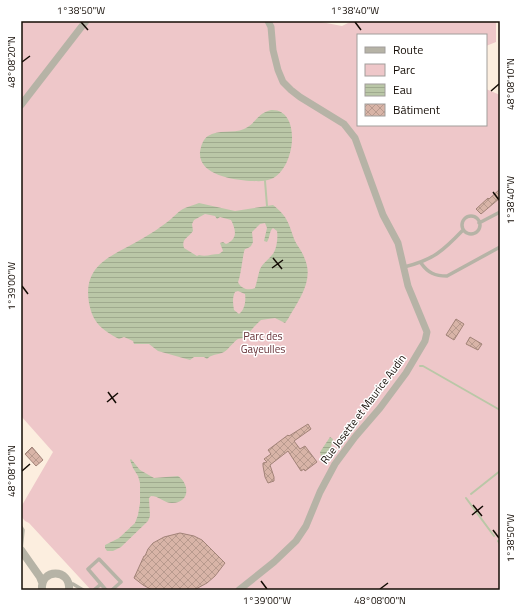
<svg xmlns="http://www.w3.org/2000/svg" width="521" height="611" viewBox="0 0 521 611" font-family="'Titillium Web',sans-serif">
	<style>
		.green { fill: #eec7c9 }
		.water { fill: url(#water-rules); fill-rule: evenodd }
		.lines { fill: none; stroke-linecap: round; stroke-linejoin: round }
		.stream { stroke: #bac7a7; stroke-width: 2 }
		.building { fill: url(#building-cross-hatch); stroke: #a28378 }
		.service { stroke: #b6b3a6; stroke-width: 3.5 }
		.minor { stroke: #b6b3a6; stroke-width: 7 }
		.tertiary { stroke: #b6b3a6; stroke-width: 8 }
		.ticks { fill: none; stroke: #140c05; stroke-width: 1.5 }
		.labels { text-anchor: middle; stroke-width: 3; stroke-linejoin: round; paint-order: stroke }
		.park-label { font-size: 11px; fill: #673238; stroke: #fff }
		.street-label { font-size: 11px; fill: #140c05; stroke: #fff }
		.neatline { fill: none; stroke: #140c05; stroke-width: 1.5 }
		.ticks-label { font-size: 10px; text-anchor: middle; fill: #140c05 }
	</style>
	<defs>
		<pattern id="water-rules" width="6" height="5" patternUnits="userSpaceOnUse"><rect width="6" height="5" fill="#bac7a7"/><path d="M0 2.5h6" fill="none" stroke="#9faa8e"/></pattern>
		<pattern id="building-cross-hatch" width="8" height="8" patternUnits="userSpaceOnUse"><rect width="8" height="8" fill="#d8b4a7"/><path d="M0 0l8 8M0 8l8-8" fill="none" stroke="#b89a8e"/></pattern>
	</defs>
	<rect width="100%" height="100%" fill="#fceedf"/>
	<!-- green -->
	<path class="green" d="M 21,21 L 316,21 L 342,26 L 352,21 L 496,21 L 496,42 L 486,46 L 486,35 L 358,35 L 358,125 L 486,125 L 486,89 L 500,95 L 500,590 L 91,590 L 29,523 L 25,521 L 21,516 L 21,507 L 53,452 L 21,416 Z"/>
	<!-- water -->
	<path class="water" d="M 271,110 C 302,108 296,169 271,179 C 264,182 257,181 250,181 C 233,180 198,175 200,152 C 201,146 203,139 208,136 C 218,129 233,134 244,129 C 256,124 256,114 271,110 Z
		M 199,203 L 235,211 L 273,205 C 289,218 288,223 295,241 C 298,247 302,251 304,257 C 315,280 299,299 288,319 L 285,323 L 275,318 L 261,320 C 255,325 251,331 246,336 C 244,339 241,338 238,339 C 233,342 229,349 224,352 C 218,355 211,354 207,359 L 204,357 L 194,357 L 190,360 L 158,351 L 149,344 L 134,344 L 133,341 L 124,337 L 119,339 C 101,329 93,323 89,303 C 82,261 117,255 145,237 C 152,233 159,228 166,223 C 172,219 178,211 185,208 C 189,206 195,205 199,203 ZM 205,214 L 215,216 L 217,219 L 220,217 L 231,220 C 236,230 238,239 226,244 L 223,242 L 220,243 L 223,251 L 219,254 C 212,254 206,257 199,255 L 197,256 L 184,248 C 181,239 188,238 193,231 L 192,224 L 194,220 ZM 265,223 L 267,228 L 264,241 L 267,242 C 270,238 269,231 273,228 L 277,231 C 278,237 277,250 272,255 C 268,260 263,263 260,269 C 258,275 257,282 255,288 C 249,291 241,289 238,282 C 241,276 243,252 245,249 C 246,249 250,247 251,246 L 253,242 L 252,232 L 260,224 ZM 238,291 L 245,294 C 246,300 245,310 239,314 L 234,310 C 233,304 232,298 235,292 Z
		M 330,437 L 333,439 L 328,459 L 324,464 L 322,461 L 320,452 Z
		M 131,459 L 140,470 L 154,478 L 178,476 C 190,484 190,503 172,503 C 164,503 159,496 151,496 L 149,498 L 150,516 L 148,521 L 121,547 L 113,551 L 107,551 L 105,548 L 105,545 L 119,538 L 135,523 L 138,515 L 140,503 L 140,483 L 138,476 L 133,468 L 130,460 Z"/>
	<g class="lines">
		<!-- stream -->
		<path class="stream" d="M 265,181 L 267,206
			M 420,366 L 423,366 L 500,410
			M 471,494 L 500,471
			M 466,498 L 494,536
			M 498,541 L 500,544"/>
	</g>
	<!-- building -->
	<path class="building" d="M 500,189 L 500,198 L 481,214 L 476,209 L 488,198 L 489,199 Z
		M 456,319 L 464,324 L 454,340 L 446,335 Z
		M 470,337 L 482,344 L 478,350 L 466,344 Z
		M 308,424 L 311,429 L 294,441 L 300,449 L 305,446 L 317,462 L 305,471 L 304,469 L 301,471 L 288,451 L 270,465 L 274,477 L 274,481 L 268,483 L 265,477 L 263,466 L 263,463 L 267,462 L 264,459 L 271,454 L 268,450 L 288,435 L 289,436 Z
		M 32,447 L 43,460 L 36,466 L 25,454 Z
		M 180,533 L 194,536 L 202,540 L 225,563 L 215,576 L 207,583 L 194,590 L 152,590 L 143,585 L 134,578 L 144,556 L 145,556 L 148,549 L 153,543 L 164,537 Z"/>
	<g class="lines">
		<!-- service -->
		<path class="service" d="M462 225a9 9 0 1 1 18 0a9 9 0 1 1-18 0Z
			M 479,223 L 500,212
			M 421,263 C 428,273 435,276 447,276 L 500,247
			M 404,267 C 433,260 443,251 463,230
			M 21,527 L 23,530 L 21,550
			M 69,584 L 73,584 L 83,590
			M 94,590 L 101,584
			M 106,590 L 88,569 L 99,559 L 121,582 L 112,590"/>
		<!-- minor -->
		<path class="minor" d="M 21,105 L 86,21
			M 239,590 L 274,562 L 296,541 L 306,526 L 320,492 L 335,464 L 355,437 L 380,408 L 406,373 L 425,341 L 427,332 L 408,286 L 398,243 L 383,215 L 355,138 L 344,124 L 300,97 L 291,90 L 283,82 L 278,70 L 273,50 L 271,27 L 268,21"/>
		<!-- tertiary -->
		<path class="tertiary" d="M 21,550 L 40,577 L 42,582
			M 42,590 C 40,568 71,568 69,590"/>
	</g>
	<!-- ticks -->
	<path class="ticks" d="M 81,22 L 88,30M 355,22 L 361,30M 22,62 L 30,56M 491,91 L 499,84M 493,192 L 499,200M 273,258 L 282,269M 272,268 L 283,260M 22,286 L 28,294M 108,392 L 116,403M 107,402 L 118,393M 22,471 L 30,464M 473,505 L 482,516M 472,515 L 483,506M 493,530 L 499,538M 261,581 L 267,589M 380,589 L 388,583"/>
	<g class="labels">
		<!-- park labels -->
		<g class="park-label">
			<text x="263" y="340">Parc des<tspan x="263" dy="13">Gayeulles</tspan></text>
		</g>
		<!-- street labels -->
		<g class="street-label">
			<text transform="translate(363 409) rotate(-53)" y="4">Rue Josette et Maurice Audin</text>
		</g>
	</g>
	<!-- border -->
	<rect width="521" height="611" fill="none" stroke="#ffffff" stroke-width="44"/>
	<!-- legend -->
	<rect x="357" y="34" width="130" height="92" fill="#ffffff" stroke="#a19e9b"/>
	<rect x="365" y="47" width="20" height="6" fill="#b6b3a6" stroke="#a19e9b"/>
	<text x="393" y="54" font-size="12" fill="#140c05">Route</text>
	<rect x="365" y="64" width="20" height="12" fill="#eec7c9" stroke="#a19e9b"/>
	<text x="393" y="74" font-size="12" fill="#140c05">Parc</text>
	<rect x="365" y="84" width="20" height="12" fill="url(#water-rules)" stroke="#a19e9b"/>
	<text x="393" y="94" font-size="12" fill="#140c05">Eau</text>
	<rect x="365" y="104" width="20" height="12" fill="url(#building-cross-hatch)" stroke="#a19e9b"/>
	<text x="393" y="114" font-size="12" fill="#140c05">Bâtiment</text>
	<rect x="22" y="22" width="477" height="567" class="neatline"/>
	<g class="ticks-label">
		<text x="81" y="14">1°38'50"W</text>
		<text x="355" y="14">1°38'40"W</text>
		<text transform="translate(11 62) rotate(-90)" y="4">48°08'20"N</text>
		<text transform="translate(510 84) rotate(-90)" y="4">48°08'10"N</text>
		<text transform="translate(510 200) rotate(-90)" y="4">1°38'40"W</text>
		<text transform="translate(11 286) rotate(-90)" y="4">1°39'00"W</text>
		<text transform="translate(11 471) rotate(-90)" y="4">48°08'10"N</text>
		<text transform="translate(510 538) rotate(-90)" y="4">1°38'50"W</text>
		<text x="267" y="604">1°39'00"W</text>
		<text x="380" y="604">48°08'00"N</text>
	</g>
</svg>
